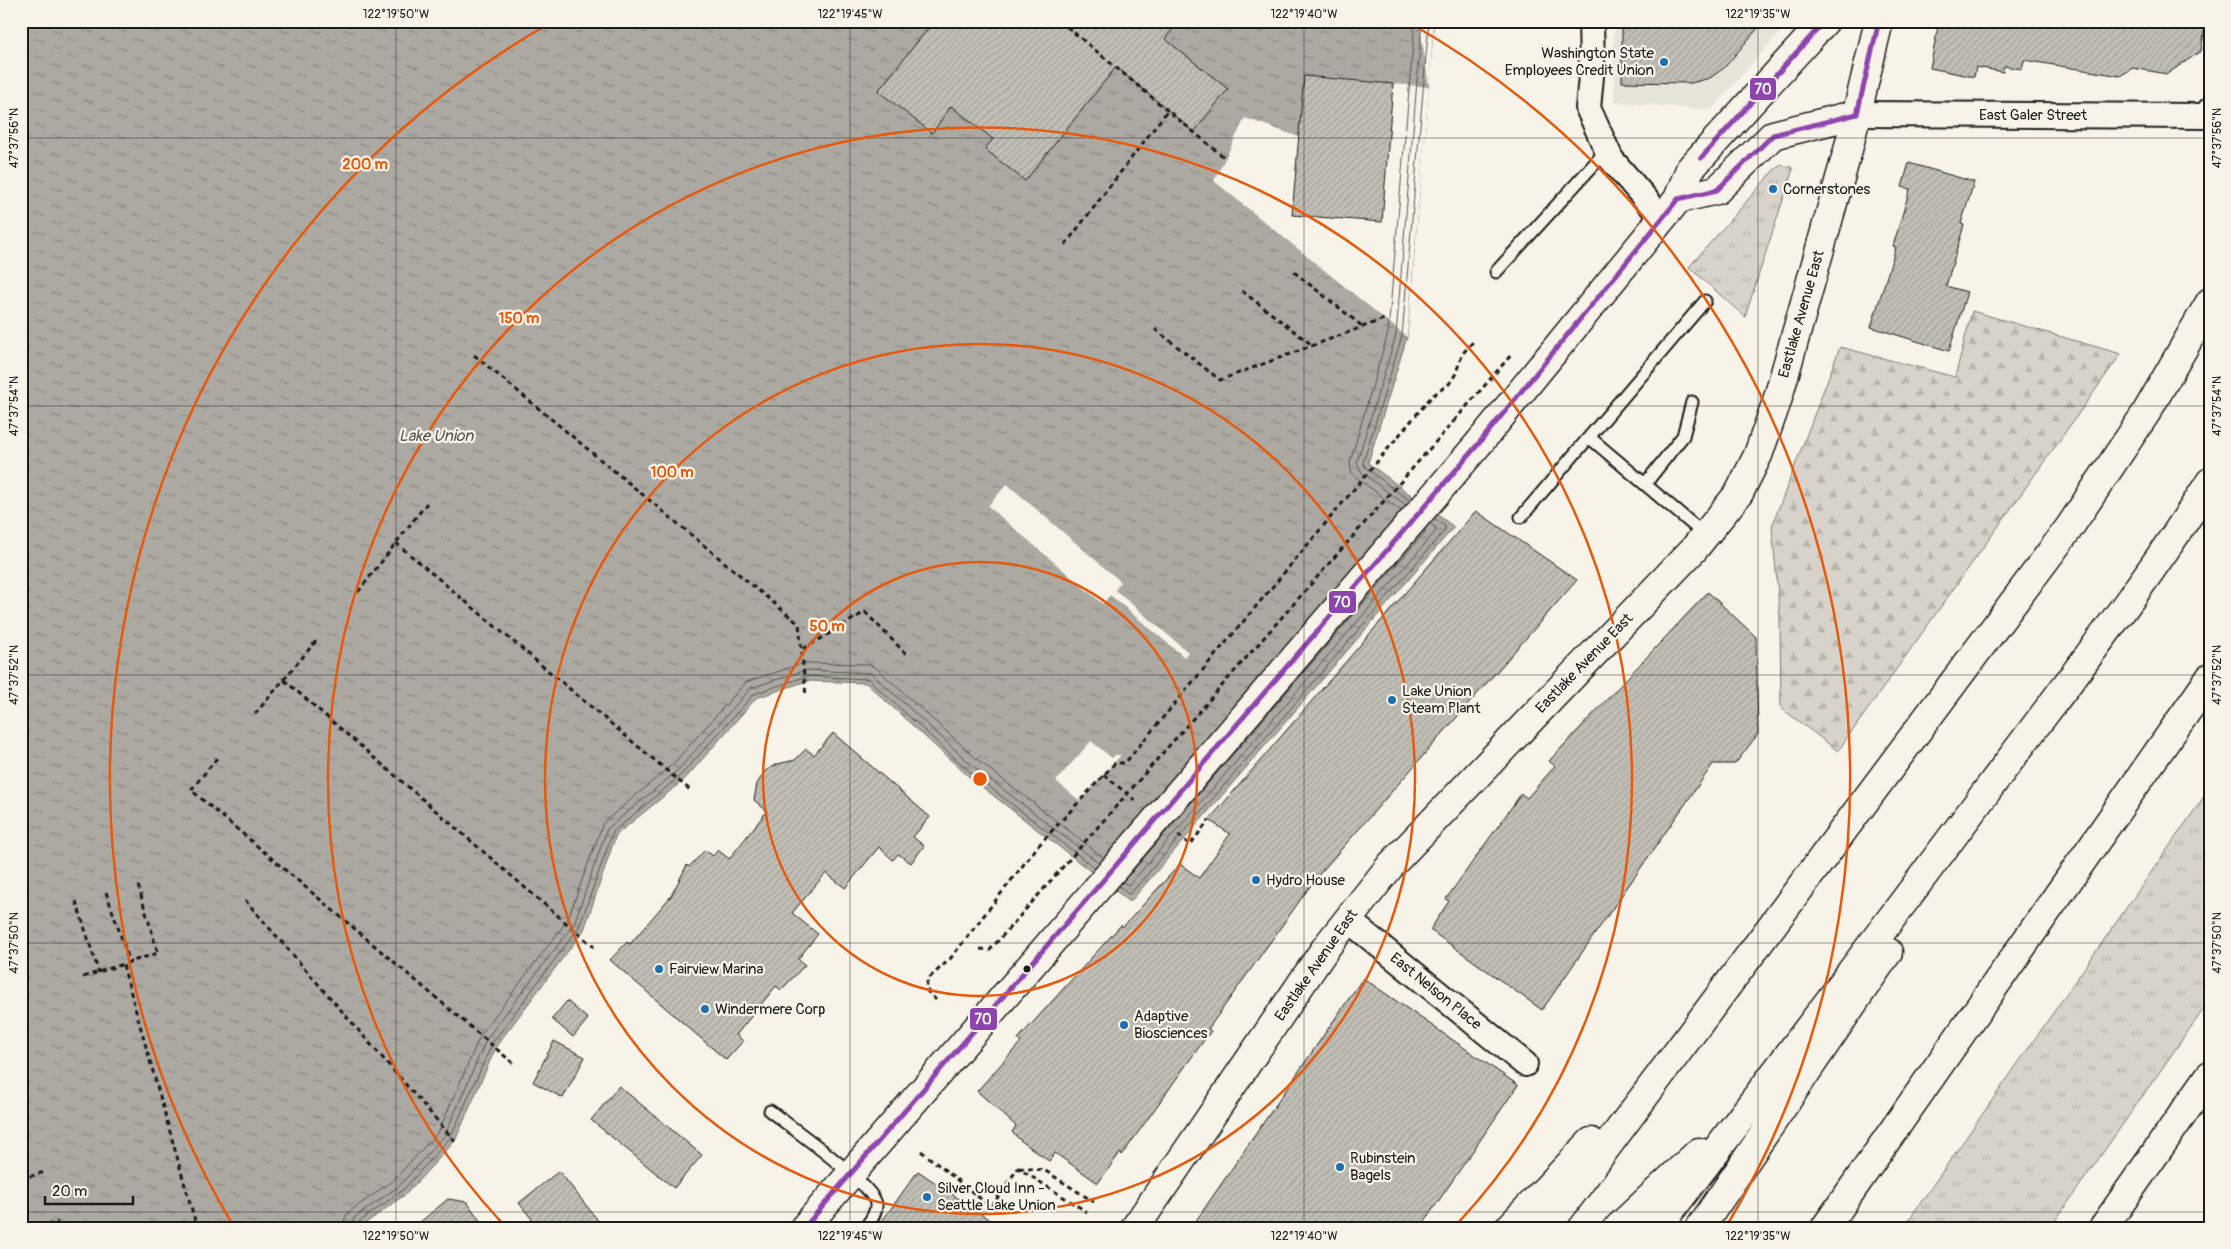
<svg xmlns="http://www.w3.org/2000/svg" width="2231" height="1249" viewBox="0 0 2231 1249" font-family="Pangolin,sans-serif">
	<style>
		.built { fill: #e6e3d9 }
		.grass { fill: url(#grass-tufts); stroke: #7a7874 }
		.forest { fill: url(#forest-firs); stroke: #7a7874 }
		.water { fill: url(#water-ripples); stroke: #72716c }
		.pier { fill: #f7f3e8 }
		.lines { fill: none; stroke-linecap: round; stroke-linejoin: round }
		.shore { stroke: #565452; stroke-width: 1 }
		.building { fill: url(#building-hatch); stroke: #1c1c1c }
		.lane-casing { stroke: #1c1c1c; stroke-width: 15 }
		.street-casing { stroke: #1c1c1c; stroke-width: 28 }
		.secondary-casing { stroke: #1c1c1c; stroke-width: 31 }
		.highway-casing { stroke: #1c1c1c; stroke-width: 31 }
		.path { stroke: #1c1c1c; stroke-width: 3; stroke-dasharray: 5 4; stroke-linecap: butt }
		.lane { stroke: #f7f3e8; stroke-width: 11 }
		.street { stroke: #f7f3e8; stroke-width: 24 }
		.secondary { stroke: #f7f3e8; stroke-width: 28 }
		.highway { stroke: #f7f3e8; stroke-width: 28 }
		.secondary-bridge-casing { stroke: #1c1c1c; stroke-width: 31; stroke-linecap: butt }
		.path-bridge { stroke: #1c1c1c; stroke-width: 3; stroke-dasharray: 5 4; stroke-linecap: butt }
		.secondary-bridge { stroke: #f7f3e8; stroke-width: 28 }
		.bus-1-casing { stroke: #f7f3e8; stroke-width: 9 }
		.bus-1 { stroke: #8e44ad; stroke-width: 5 }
		.ticks { fill: none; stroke: #1c1c1c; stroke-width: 1; stroke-opacity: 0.45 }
		.ring { fill: none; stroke: #e8590c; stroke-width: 2.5 }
		.poi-dot { fill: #1f6fb2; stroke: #f7f3e8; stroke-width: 2 }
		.bus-dot { fill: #1c1c1c; stroke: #f7f3e8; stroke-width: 2 }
		.labels { text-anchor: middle; stroke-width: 4.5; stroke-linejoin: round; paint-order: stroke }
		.poi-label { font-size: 15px; fill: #1c1c1c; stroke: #f7f3e8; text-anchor: start }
		.street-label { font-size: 15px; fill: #1c1c1c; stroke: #f7f3e8 }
		.water-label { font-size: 16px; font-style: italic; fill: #565452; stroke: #f7f3e8 }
		.centre { fill: #e8590c; stroke: #f7f3e8; stroke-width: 2.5 }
		.ring-label { font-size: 15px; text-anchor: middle; font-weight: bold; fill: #e8590c; stroke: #f7f3e8; stroke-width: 4.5; stroke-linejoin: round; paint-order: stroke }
		.line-badge { stroke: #f7f3e8; stroke-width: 2 }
		.badge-label { font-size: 14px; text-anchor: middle; font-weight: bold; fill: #fff }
		.neatline { fill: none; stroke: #1c1c1c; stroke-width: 2 }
		.ticks-label { font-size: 12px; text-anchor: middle; fill: #1c1c1c }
	</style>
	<defs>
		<pattern id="grass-tufts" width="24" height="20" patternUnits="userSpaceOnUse" patternTransform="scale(1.25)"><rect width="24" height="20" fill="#d7d3cb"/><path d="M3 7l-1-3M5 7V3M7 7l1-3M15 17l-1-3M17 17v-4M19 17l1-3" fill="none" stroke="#b8b5ae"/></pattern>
		<pattern id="forest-firs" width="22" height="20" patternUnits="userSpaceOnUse" patternTransform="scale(1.25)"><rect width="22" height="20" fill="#d7d3cb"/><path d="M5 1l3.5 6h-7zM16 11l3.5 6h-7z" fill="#b8b5ae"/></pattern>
		<pattern id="water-ripples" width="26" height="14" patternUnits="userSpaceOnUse" patternTransform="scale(1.25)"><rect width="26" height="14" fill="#aca9a2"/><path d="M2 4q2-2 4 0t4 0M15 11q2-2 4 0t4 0" fill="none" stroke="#8b8983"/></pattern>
		<pattern id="building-hatch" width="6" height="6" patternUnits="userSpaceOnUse" patternTransform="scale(1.25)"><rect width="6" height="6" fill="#c0beb5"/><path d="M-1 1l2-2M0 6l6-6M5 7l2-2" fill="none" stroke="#a4a39b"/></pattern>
	</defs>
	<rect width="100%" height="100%" fill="#f7f3e8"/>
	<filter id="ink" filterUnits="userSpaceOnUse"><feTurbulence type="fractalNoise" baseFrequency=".02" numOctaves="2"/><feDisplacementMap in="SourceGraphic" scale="10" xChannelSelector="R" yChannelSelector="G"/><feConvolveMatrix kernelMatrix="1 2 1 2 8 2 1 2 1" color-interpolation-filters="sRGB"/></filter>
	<g filter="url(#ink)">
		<!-- built -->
		<path class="built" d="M 1614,21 L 1790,21 L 1711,110 L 1614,102 Z"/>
		<!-- grass -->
		<path class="grass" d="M 1781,165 L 1789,166 L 1793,169 L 1745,317 L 1689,267 L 1774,170 Z
			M 2210,788 L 2210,1000 L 2050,1228 L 1903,1228 Z"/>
		<!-- forest -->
		<path class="forest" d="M 1972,311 L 2121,354 L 1838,751 L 1781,708 L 1780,618 L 1772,526 L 1840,347 L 1955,377 Z"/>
		<!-- water -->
		<path class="water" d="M 21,21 L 1434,21 L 1407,337 L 1368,463 L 1454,527 L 1130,902 L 967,775 L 866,683 L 807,681 L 756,698 L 685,779 L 616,835 L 584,930 L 497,1045 L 455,1141 L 406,1194 L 359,1228 L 21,1228 Z"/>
		<!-- pier -->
		<path class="pier" d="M 1413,21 L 1434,21 L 1429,87 L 1407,337 L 1214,181 L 1245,118 L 1299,137 L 1304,76 L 1429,87 L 1420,26 Z
			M 1007,484 L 1121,582 L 1115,590 L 1188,652 L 1184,657 L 1110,595 L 1103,604 L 988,506 Z
			M 1091,741 L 1112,758 L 1115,755 L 1121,755 L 1080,801 L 1056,781 Z"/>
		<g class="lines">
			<!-- shore -->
			<path class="shore" d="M 1410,501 L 1366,468 L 1363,463 L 1402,336 L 1429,21
				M 1406,505 L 1362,473 L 1357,462 L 1396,335 L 1422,21
				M 1401,511 L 1356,477 L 1351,471 L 1350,462 L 1388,333 L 1415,21
				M 1129,875 L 1425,532 L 1425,529
				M 1123,882 L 1128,885 L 1130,884 L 1436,531 L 1436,528 L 1430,523
				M 1119,886 L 1128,894 L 1131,893 L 1445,530 L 1445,526 L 1434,518
				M 343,1228 L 345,1218 L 349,1212 L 394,1180 L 439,1131 L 481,1034 L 567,921 L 603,823 L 672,765 L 746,682 L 804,663 L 867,664 L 875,667 L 979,761 L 1104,858
				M 351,1228 L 354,1218 L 399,1186 L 445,1135 L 487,1038 L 574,924 L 607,829 L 677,771 L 751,688 L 806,670 L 871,673 L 974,767 L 1099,863
				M 357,1228 L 359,1222 L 403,1190 L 450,1138 L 493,1042 L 579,927 L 613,832 L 681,775 L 754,694 L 807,676 L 868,679 L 970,772 L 1095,868"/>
		</g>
		<!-- building -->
		<path class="building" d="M 934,21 L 1179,21 L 1165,39 L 1228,89 L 1194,132 L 1116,67 L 1025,181 L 985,149 L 993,139 L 951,106 L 932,133 L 878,91 Z
			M 1622,21 L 1764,21 L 1724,68 L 1710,78 L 1691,83 L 1622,82 Z
			M 1939,21 L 2206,21 L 2201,51 L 2167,74 L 2133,68 L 2120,76 L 2024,60 L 2022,69 L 2004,66 L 2003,72 L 1976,67 L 1974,77 L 1930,68 Z
			M 1304,76 L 1393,84 L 1382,222 L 1292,215 Z
			M 1909,163 L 1974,182 L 1961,224 L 1964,225 L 1946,286 L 1967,292 L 1949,351 L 1871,327 L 1896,247 L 1893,246 L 1910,189 L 1902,187 Z
			M 1476,511 L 1577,580 L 1316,878 L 1208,1029 L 1211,1031 L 1194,1054 L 1122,1155 L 1120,1153 L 1098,1183 L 1055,1153 L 1049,1161 L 1020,1140 L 1012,1132 L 1016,1126 L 977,1091 L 1021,1042 L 1018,1039 L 1037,1018 L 1121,925 L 1123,927 L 1180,864 L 1199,878 L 1230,834 L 1209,820 Z
			M 1708,592 L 1756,637 L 1758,734 L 1735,764 L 1713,764 L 1542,1010 L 1430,930 L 1449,901 L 1446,899 L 1521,794 L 1527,798 L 1555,766 L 1549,761 Z
			M 833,733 L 930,817 L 913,837 L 924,846 L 911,863 L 898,854 L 893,860 L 879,847 L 845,888 L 826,873 L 792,913 L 818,934 L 798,959 L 805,965 L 781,990 L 776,986 L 736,1035 L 743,1041 L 726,1060 L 610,960 L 627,942 L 630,944 L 671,896 L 687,865 L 689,867 L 705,850 L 713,856 L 718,850 L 729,859 L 767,811 L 754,800 L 757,784 L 765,771 L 778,764 L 795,760 L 806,749 L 814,755 Z
			M 1363,978 L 1518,1085 L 1420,1228 L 1191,1228 Z
			M 567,1001 L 588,1019 L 573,1037 L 552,1019 Z
			M 554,1041 L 585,1057 L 563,1098 L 533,1082 Z
			M 619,1086 L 702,1155 L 674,1188 L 591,1120 Z
			M 559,1171 L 604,1228 L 539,1228 L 519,1203 Z
			M 918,1171 L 1002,1228 L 877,1228 Z
			M 448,1199 L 467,1202 L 485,1228 L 413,1228 Z"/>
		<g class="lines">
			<!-- lane casing -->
			<g class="lane-casing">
				<path id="lane" d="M 1496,272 L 1607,150
					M 1589,437 L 1705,535
					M 1645,484 L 1683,436 L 1692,402
					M 1521,517 L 1705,301
					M 770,1111 C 788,1125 874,1185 876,1204 C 877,1213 870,1221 865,1228"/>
			</g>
			<!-- street casing -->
			<g class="street-casing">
				<path id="street" d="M 1591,21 L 1592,66 L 1588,108 L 1611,159 L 1662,218
					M 1857,114 L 2208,116 L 2210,110
					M 1347,919 L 1525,1064"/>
			</g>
			<!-- secondary casing -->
			<g class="secondary-casing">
				<path id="secondary" d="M 1678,199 L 1717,190 L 1773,135 L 1857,114
					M 1480,442 L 1678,199 L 1690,169 L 1825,21
					M 804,1228 L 1016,983
					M 1135,1228 L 1327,946 L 1391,865 L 1694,549 L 1739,493 L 1758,455 L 1777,401 L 1848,150 L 1879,21
					M 2103,1228 L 2210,1075"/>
			</g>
			<!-- highway casing -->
			<g class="highway-casing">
				<path id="highway" d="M 1509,1228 L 1591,1142
					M 1546,1228 L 2069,528 L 2146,413 L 2210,302
					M 1618,1228 L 1699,1152
					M 1657,1228 C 1769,1082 1879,935 1989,788 C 2064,687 2143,588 2210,482
					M 1700,1228 L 1888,952
					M 1825,1228 L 2210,678"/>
			</g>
			<!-- path -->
			<path class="path" d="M 1060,21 L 1225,158
				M 1065,245 L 1168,110
				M 1294,272 L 1362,326
				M 1242,291 L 1312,345
				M 1155,329 L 1220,380 L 1384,319
				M 474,355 L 799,624 L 806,696
				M 1454,421 L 1511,355
				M 396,543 L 690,790
				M 358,592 L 427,503
				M 803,649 L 865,612 L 907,655
				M 284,680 L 594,947
				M 255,714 L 316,641
				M 217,758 L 191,790 L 513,1063
				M 1104,775 L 1136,801
				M 1178,835 L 1190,845 L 1209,820
				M 106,892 L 130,963
				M 245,900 L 455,1141
				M 76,901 L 99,973
				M 123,965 L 197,1228
				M 83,977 L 158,953 L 137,882
				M 936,1000 L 928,992 L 926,986 L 928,979 L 950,959 L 1038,846 L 1115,763 L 1125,763 L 1432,396 L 1449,384 L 1455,375 L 1463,353 L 1473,342
				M 21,1122 L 29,1120
				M 921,1151 L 991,1207 L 1018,1168 L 1087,1212
				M 1019,1168 L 1044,1170 L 1094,1202
				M 21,1179 L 45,1172
				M 39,1228 L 58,1222"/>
			<!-- lane -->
			<use href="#lane" class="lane"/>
			<!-- street -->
			<use href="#street" class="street"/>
			<!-- secondary -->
			<use href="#secondary" class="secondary"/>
			<!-- highway -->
			<use href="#highway" class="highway"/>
			<!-- secondary-bridge casing -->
			<g class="secondary-bridge-casing">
				<path id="secondary-bridge" d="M 1016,983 L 1480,442"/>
			</g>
			<!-- path-bridge -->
			<path class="path-bridge" d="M 980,949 L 990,950 L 1454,421"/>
			<!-- secondary-bridge -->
			<use href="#secondary-bridge" class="secondary-bridge"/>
			<!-- bus-1 casing -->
			<g class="bus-1-casing">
				<path id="bus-1" d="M 1701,158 L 1825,21
					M 804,1228 L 1480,442 L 1678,199 L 1717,190 L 1773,135 L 1857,114 L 1879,21"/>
			</g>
			<!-- bus-1 -->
			<use href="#bus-1" class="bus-1"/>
		</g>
	</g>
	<!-- ticks -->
	<path class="ticks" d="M 396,21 L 396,1228M 850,21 L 850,1228M 1304,21 L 1304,1228M 1758,21 L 1758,1228M 21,138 L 2210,138M 21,406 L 2210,406M 21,675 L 2210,675M 21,943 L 2210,943M 21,1212 L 2210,1212"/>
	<!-- distance rings -->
	<g class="ring">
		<circle cx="980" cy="779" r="217"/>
		<circle cx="980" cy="779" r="435"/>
		<path d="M503 1224A652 652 0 1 1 1457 1224"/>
		<path d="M234 1227A870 870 0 0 1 552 22M1408 22A870 870 0 0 1 1726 1227"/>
	</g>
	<!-- markers -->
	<g class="poi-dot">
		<circle cx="1664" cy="62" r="5"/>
		<circle cx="1773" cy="189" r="5"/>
		<circle cx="1392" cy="700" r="5"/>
		<circle cx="1256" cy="880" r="5"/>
		<circle cx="659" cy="969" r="5"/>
		<circle cx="705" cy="1009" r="5"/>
		<circle cx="1124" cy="1025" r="5"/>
		<circle cx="1340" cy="1167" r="5"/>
		<circle cx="927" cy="1197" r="5"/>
	</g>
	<circle class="bus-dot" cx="1027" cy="969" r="4.5"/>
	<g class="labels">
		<!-- poi labels -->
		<g class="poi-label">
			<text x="1654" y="58" text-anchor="end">Washington State<tspan x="1654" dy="17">Employees Credit Union</tspan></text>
			<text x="1783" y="194">Cornerstones</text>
			<text x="1402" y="696">Lake Union<tspan x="1402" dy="17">Steam Plant</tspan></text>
			<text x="1266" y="885">Hydro House</text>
			<text x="669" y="974">Fairview Marina</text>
			<text x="715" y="1014">Windermere Corp</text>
			<text x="1134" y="1021">Adaptive<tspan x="1134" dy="17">Biosciences</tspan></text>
			<text x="1350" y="1163">Rubinstein<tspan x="1350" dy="17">Bagels</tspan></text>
			<text x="937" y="1193">Silver Cloud Inn -<tspan x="937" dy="17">Seattle Lake Union</tspan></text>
		</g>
		<!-- street labels -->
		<g class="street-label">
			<text x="2033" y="120">East Galer Street</text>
			<text transform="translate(1801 314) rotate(-74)" y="5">Eastlake Avenue East</text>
			<text transform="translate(1584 663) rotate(-46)" y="5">Eastlake Avenue East</text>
			<text transform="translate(1316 965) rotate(-55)" y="5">Eastlake Avenue East</text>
			<text transform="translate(1436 991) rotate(39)" y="5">East Nelson Place</text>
		</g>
		<!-- water labels -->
		<g class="water-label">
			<text x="436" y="441">Lake Union</text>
		</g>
	</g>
	<circle cx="980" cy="779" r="8" class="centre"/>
	<g class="ring-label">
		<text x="365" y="169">200 m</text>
		<text x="519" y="323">150 m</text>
		<text x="672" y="477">100 m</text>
		<text x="827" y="631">50 m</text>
	</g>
	<g class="line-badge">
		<rect x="1749" y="77" width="28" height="24" rx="5" fill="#8e44ad"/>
		<rect x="1328" y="590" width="29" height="24" rx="5" fill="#8e44ad"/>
		<rect x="969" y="1007" width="29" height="24" rx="5" fill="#8e44ad"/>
	</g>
	<g class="badge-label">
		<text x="1763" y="94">70</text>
		<text x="1342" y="607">70</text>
		<text x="983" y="1024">70</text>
	</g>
	<!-- margin -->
	<rect width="2231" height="1249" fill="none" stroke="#f7f3e8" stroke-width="55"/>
	<!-- scale -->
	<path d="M45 1196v8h88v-8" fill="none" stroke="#1c1c1c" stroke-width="2.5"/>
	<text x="52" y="1196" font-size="15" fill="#1c1c1c" stroke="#f7f3e8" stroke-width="4" paint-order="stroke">20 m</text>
	<rect x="28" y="28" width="2176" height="1194" class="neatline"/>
	<g class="ticks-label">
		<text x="396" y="18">122°19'50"W</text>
		<text x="850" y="18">122°19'45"W</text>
		<text x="1304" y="18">122°19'40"W</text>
		<text x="1758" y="18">122°19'35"W</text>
		<text transform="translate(14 138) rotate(-90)" y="4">47°37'56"N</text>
		<text transform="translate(2217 138) rotate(-90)" y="4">47°37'56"N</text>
		<text transform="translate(14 406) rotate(-90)" y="4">47°37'54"N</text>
		<text transform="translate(2217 406) rotate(-90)" y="4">47°37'54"N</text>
		<text transform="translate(14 675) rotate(-90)" y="4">47°37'52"N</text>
		<text transform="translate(2217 675) rotate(-90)" y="4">47°37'52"N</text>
		<text transform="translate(14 943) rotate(-90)" y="4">47°37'50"N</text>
		<text transform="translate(2217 943) rotate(-90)" y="4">47°37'50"N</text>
		<text x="396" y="1240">122°19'50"W</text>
		<text x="850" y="1240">122°19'45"W</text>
		<text x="1304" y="1240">122°19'40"W</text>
		<text x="1758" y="1240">122°19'35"W</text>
	</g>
</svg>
